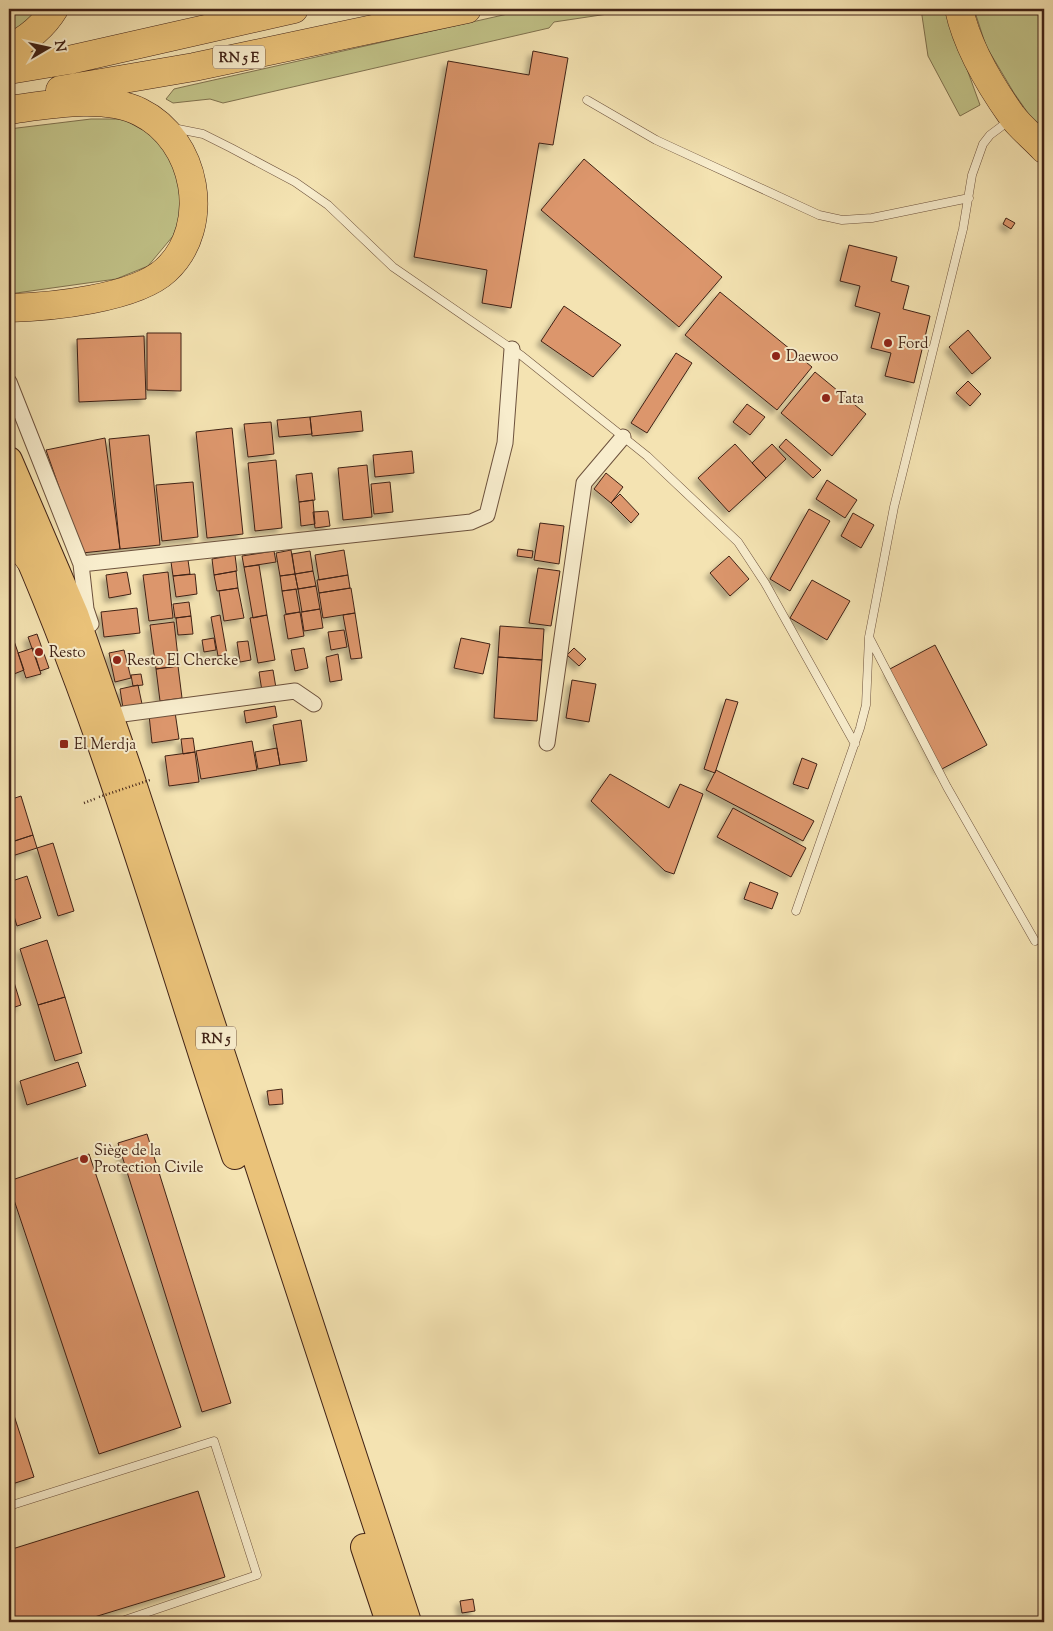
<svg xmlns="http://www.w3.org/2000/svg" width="1053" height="1631" viewBox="0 0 1053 1631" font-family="'Sorts Mill Goudy',serif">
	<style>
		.green { fill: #c1c288; stroke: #80724f }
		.building { fill: #dc966c; stroke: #402216; filter: url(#shadow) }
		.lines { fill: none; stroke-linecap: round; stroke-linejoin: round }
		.service-casing { stroke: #6d523d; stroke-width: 9 }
		.minor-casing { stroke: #6d523d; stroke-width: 17 }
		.trunk-casing { stroke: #402216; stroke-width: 28 }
		.motorway-casing { stroke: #402216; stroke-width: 29 }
		.path { stroke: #402216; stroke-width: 2.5; stroke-dasharray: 1 2.5; stroke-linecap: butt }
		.service { stroke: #f8edcd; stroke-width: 8 }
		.minor { stroke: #f8edcd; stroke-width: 15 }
		.trunk { stroke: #eac279; stroke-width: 26 }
		.motorway { stroke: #eac279; stroke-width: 28 }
		.path-bridge { stroke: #402216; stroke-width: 2.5; stroke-dasharray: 1 2.5; stroke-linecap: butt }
		.poi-dot { fill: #8f2418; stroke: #f8edcd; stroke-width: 2 }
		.labels { text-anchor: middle; stroke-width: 4; stroke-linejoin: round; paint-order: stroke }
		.shield { fill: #f8edcd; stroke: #775f4d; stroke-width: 1 }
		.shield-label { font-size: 14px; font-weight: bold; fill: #402216 }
		.poi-label { font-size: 15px; fill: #402216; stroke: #f8edcd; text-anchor: start }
	</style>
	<defs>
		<filter id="shadow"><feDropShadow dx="-4.5" dy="4.5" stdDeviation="2.5" flood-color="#0004"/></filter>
	</defs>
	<rect width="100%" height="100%" fill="#f4e3b2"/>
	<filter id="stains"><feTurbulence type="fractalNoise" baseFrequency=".004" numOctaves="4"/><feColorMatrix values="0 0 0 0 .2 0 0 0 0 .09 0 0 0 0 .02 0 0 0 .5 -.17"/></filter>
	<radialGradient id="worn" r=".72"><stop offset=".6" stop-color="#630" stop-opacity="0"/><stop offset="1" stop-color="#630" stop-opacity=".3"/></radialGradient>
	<!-- green -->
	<path class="green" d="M 9,9 L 41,9 L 9,36 Z
		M 530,9 L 641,9 L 554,22 L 549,28 L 223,103 L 210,99 L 173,103 L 166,99 L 174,89 L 187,86 Z
		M 921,9 L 948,9 L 948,17 L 980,105 L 960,116 L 928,56 Z
		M 974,9 L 1044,9 L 1044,136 L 1014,93 L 986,46 Z
		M 91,119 L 123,119 L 157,138 L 179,172 L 184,205 L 173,236 L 148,266 L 116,279 L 9,294 L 9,129 Z"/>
	<!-- building -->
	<path class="building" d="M 533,51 L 568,58 L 553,145 L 539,143 L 511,308 L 482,303 L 487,270 L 414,257 L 448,61 L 529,75 Z
		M 584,159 L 722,277 L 679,327 L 541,210 Z
		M 1006,218 L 1015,223 L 1011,229 L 1003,224 Z
		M 849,245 L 897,257 L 891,281 L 909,286 L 903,309 L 930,316 L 914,383 L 885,376 L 891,353 L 871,348 L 880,313 L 855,306 L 860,286 L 840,281 Z
		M 720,292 L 812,367 L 777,410 L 685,335 Z
		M 564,306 L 621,345 L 593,377 L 541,341 Z
		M 968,330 L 991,358 L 972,374 L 949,347 Z
		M 147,333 L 181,333 L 181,391 L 147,390 Z
		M 144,336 L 146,399 L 79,402 L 77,339 Z
		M 676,353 L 692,363 L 647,433 L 631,423 Z
		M 815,372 L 866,414 L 832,456 L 781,413 Z
		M 968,381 L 981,394 L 970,406 L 956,393 Z
		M 747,404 L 765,417 L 750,435 L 733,422 Z
		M 361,411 L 363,431 L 312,436 L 310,417 Z
		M 310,417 L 312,434 L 279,437 L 277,420 Z
		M 271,422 L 274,454 L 248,457 L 244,424 Z
		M 232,428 L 243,534 L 207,538 L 196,432 Z
		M 149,435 L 160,545 L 120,549 L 109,439 Z
		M 105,438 L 120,549 L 82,553 L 46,450 Z
		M 786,439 L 821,470 L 813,478 L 779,447 Z
		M 735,444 L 766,478 L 729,512 L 698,478 Z
		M 772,444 L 786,459 L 766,478 L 752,463 Z
		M 412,451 L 414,473 L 375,477 L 373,455 Z
		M 276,460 L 282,528 L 255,531 L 248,463 Z
		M 367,465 L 372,517 L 343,520 L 338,468 Z
		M 312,473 L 315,500 L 299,502 L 296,475 Z
		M 606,473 L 623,487 L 611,503 L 594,489 Z
		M 827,480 L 857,500 L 845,518 L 816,499 Z
		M 193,482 L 198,537 L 162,541 L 156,485 Z
		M 390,482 L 393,512 L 374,514 L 371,484 Z
		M 620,494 L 639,514 L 631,523 L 611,503 Z
		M 313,500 L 315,524 L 301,526 L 299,502 Z
		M 809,509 L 830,521 L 790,591 L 770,579 Z
		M 328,511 L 330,526 L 315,528 L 313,512 Z
		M 853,513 L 874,525 L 861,548 L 841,536 Z
		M 540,523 L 564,526 L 559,564 L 534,560 Z
		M 518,549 L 533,551 L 532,558 L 517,556 Z
		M 291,550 L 295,574 L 280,576 L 276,553 Z
		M 344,550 L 348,575 L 319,580 L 315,555 Z
		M 274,551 L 276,562 L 244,567 L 242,556 Z
		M 310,551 L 313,571 L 295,574 L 292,554 Z
		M 235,555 L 237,571 L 214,575 L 212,559 Z
		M 729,556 L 749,579 L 730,596 L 710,573 Z
		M 188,560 L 190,574 L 173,576 L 171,562 Z
		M 259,565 L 267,615 L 253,618 L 244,567 Z
		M 538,568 L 560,571 L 551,626 L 529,623 Z
		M 236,571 L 238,588 L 217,591 L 214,575 Z
		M 313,571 L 316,586 L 298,589 L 295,574 Z
		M 127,572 L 131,594 L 109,598 L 106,575 Z
		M 168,572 L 173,618 L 149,621 L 143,575 Z
		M 195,574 L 197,594 L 176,597 L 173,576 Z
		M 295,574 L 298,589 L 282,591 L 280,576 Z
		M 348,575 L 350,588 L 319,593 L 317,580 Z
		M 812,580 L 850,601 L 827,640 L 790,618 Z
		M 316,586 L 320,609 L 302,612 L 298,589 Z
		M 238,588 L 244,618 L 224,621 L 219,591 Z
		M 351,588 L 355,613 L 323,618 L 319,593 Z
		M 296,589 L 300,612 L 286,614 L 282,591 Z
		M 189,602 L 191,616 L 175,618 L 173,604 Z
		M 137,608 L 140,633 L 104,637 L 101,612 Z
		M 320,609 L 323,628 L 304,631 L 301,612 Z
		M 300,612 L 304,636 L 288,639 L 284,615 Z
		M 355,613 L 362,658 L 351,659 L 343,615 Z
		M 220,615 L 227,655 L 218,656 L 211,617 Z
		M 267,615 L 275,660 L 258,663 L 250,618 Z
		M 191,616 L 193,634 L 178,635 L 176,618 Z
		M 174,622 L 179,666 L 156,669 L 150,625 Z
		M 500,626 L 544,629 L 542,660 L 498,657 Z
		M 344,630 L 347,647 L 331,650 L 328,632 Z
		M 37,634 L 49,668 L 40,671 L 28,637 Z
		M 13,638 L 24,670 L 9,676 L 9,639 Z
		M 214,638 L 216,650 L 204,652 L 202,640 Z
		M 461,638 L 490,644 L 483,674 L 454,668 Z
		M 248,641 L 251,660 L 240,662 L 237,642 Z
		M 935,645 L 987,745 L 940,770 L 888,670 Z
		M 33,648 L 41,674 L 26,678 L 18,653 Z
		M 304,648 L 308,668 L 295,671 L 291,650 Z
		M 574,648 L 586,659 L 579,666 L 567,655 Z
		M 124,650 L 131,678 L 115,682 L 109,653 Z
		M 338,654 L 342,680 L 330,682 L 326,657 Z
		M 498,657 L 542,660 L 537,721 L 494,718 Z
		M 178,666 L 182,698 L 160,701 L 156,669 Z
		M 273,670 L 276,688 L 262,691 L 259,672 Z
		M 141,674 L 143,685 L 133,686 L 131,675 Z
		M 572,680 L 596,684 L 589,722 L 566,718 Z
		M 138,685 L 142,704 L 123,708 L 120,689 Z
		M 726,699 L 738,702 L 715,773 L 704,769 Z
		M 275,706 L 277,717 L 246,723 L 244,711 Z
		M 175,712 L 179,739 L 152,743 L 149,715 Z
		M 301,720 L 307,761 L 280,765 L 273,725 Z
		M 193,738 L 195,752 L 183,754 L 181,739 Z
		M 252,741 L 257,770 L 201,779 L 196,751 Z
		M 277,748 L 280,765 L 258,769 L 255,752 Z
		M 195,752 L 199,782 L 169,786 L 165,756 Z
		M 802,758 L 817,764 L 808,789 L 793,784 Z
		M 716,770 L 814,821 L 803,841 L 706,790 Z
		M 610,774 L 669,808 L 680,784 L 703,794 L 674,874 L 665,871 L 591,801 Z
		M 21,796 L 33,835 L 14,841 L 9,826 L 9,800 Z
		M 733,808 L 806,848 L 791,877 L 717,837 Z
		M 33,835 L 37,848 L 9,857 L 9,843 Z
		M 53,843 L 74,911 L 58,916 L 37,848 Z
		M 27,876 L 41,918 L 17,926 L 9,900 L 9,882 Z
		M 750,882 L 778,893 L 772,909 L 744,899 Z
		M 47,940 L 65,997 L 38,1005 L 20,949 Z
		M 9,966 L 21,1005 L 9,1009 Z
		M 65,997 L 82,1053 L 55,1061 L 38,1005 Z
		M 78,1062 L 86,1086 L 27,1105 L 20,1081 Z
		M 282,1089 L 283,1104 L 269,1105 L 267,1091 Z
		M 147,1134 L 231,1403 L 202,1412 L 118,1143 Z
		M 89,1154 L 181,1427 L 99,1454 L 9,1185 L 9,1181 Z
		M 9,1400 L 34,1477 L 9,1485 Z
		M 198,1491 L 225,1577 L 78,1622 L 9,1622 L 9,1550 Z
		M 473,1599 L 475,1611 L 462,1613 L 460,1601 Z"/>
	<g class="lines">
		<!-- service casing -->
		<g class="service-casing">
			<path id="service" d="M 587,100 L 656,140 L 819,215 L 842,220 L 872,218 L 969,198
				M 173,128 L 203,134 L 231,148 L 295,182 L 328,205 L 393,267 L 522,356 L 647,456 L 738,542 L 765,583 L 855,744
				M 869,637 L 947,787 L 1035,941
				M 796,911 L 860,728 L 866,705 L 869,637 L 894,507 L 963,229 L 972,175 L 983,144 L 990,135 L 1010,120
				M 9,1506 L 214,1441 L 257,1575 L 119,1622"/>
		</g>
		<!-- minor casing -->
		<g class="minor-casing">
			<path id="minor" d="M 9,382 L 81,564 L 86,609 L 91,624
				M 81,564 L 471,522 L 487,515 L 505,443 L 512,349
				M 123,714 L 295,691 L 314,704
				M 547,743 L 584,483 L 623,437"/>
		</g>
		<!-- trunk casing -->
		<g class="trunk-casing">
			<path id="trunk" d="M 9,460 L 75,614 L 130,774 L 408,1622
				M 9,513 C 103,720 163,941 235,1156
				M 364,1547 L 389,1622"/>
		</g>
		<!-- motorway casing -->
		<g class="motorway-casing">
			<path id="motorway" d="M 959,9 C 967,46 990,85 1012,116 C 1021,128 1034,138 1044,149
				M 9,48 C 28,39 43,27 54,9
				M 9,70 L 69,60 L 294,9
				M 60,90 L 194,67 L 467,9
				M 9,110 C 47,105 104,94 140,112 C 197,140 213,226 166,270 C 135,299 49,307 9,308
				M 9,532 L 30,560"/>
		</g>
		<!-- path -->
		<path class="path" d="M 84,803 L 97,798"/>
		<!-- service -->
		<use href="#service" class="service"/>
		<!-- minor -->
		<use href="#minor" class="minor"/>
		<!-- trunk -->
		<use href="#trunk" class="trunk"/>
		<!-- motorway -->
		<use href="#motorway" class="motorway"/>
		<!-- path-bridge -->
		<path class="path-bridge" d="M 99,797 L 150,780"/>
	</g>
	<!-- markers -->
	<g class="poi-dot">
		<circle cx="888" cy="343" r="5"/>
		<circle cx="776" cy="356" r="5"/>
		<circle cx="826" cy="398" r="5"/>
		<circle cx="39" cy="652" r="5"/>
		<circle cx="117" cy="660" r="5"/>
		<rect x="59" y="739" width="10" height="10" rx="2.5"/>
		<circle cx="84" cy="1159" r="5"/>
	</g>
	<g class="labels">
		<!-- shield labels -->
		<g class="shield">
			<rect x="213" y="45.5" width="52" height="23" rx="4"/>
			<rect x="196" y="1026.5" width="40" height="23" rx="4"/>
		</g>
		<g class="shield-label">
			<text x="239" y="62">RN 5 E</text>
			<text x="216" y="1043">RN 5</text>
		</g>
		<!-- poi labels -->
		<g class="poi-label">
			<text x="898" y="348">Ford</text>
			<text x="786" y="361">Daewoo</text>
			<text x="836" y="403">Tata</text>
			<text x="49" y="657">Resto</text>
			<text x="127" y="665">Resto El Chercke</text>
			<text x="74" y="749">El Merdja</text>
			<text x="94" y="1155">Siège de la<tspan x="94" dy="17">Protection Civile</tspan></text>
		</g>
	</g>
	<!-- margin -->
	<rect width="1053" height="1631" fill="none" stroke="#f4e3b2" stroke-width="30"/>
	<rect x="10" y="10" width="1033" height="1611" fill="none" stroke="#402216" stroke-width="2.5"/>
	<rect x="15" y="15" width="1023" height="1601" fill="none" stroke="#402216"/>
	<!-- north arrow -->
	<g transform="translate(48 48) rotate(81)" stroke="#f8edcd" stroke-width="4" paint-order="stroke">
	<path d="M0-4L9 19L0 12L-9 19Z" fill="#402216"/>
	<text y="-8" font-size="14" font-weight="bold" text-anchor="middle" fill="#402216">N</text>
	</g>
	<rect width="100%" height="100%" filter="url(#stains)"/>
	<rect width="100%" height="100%" fill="url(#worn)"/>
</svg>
